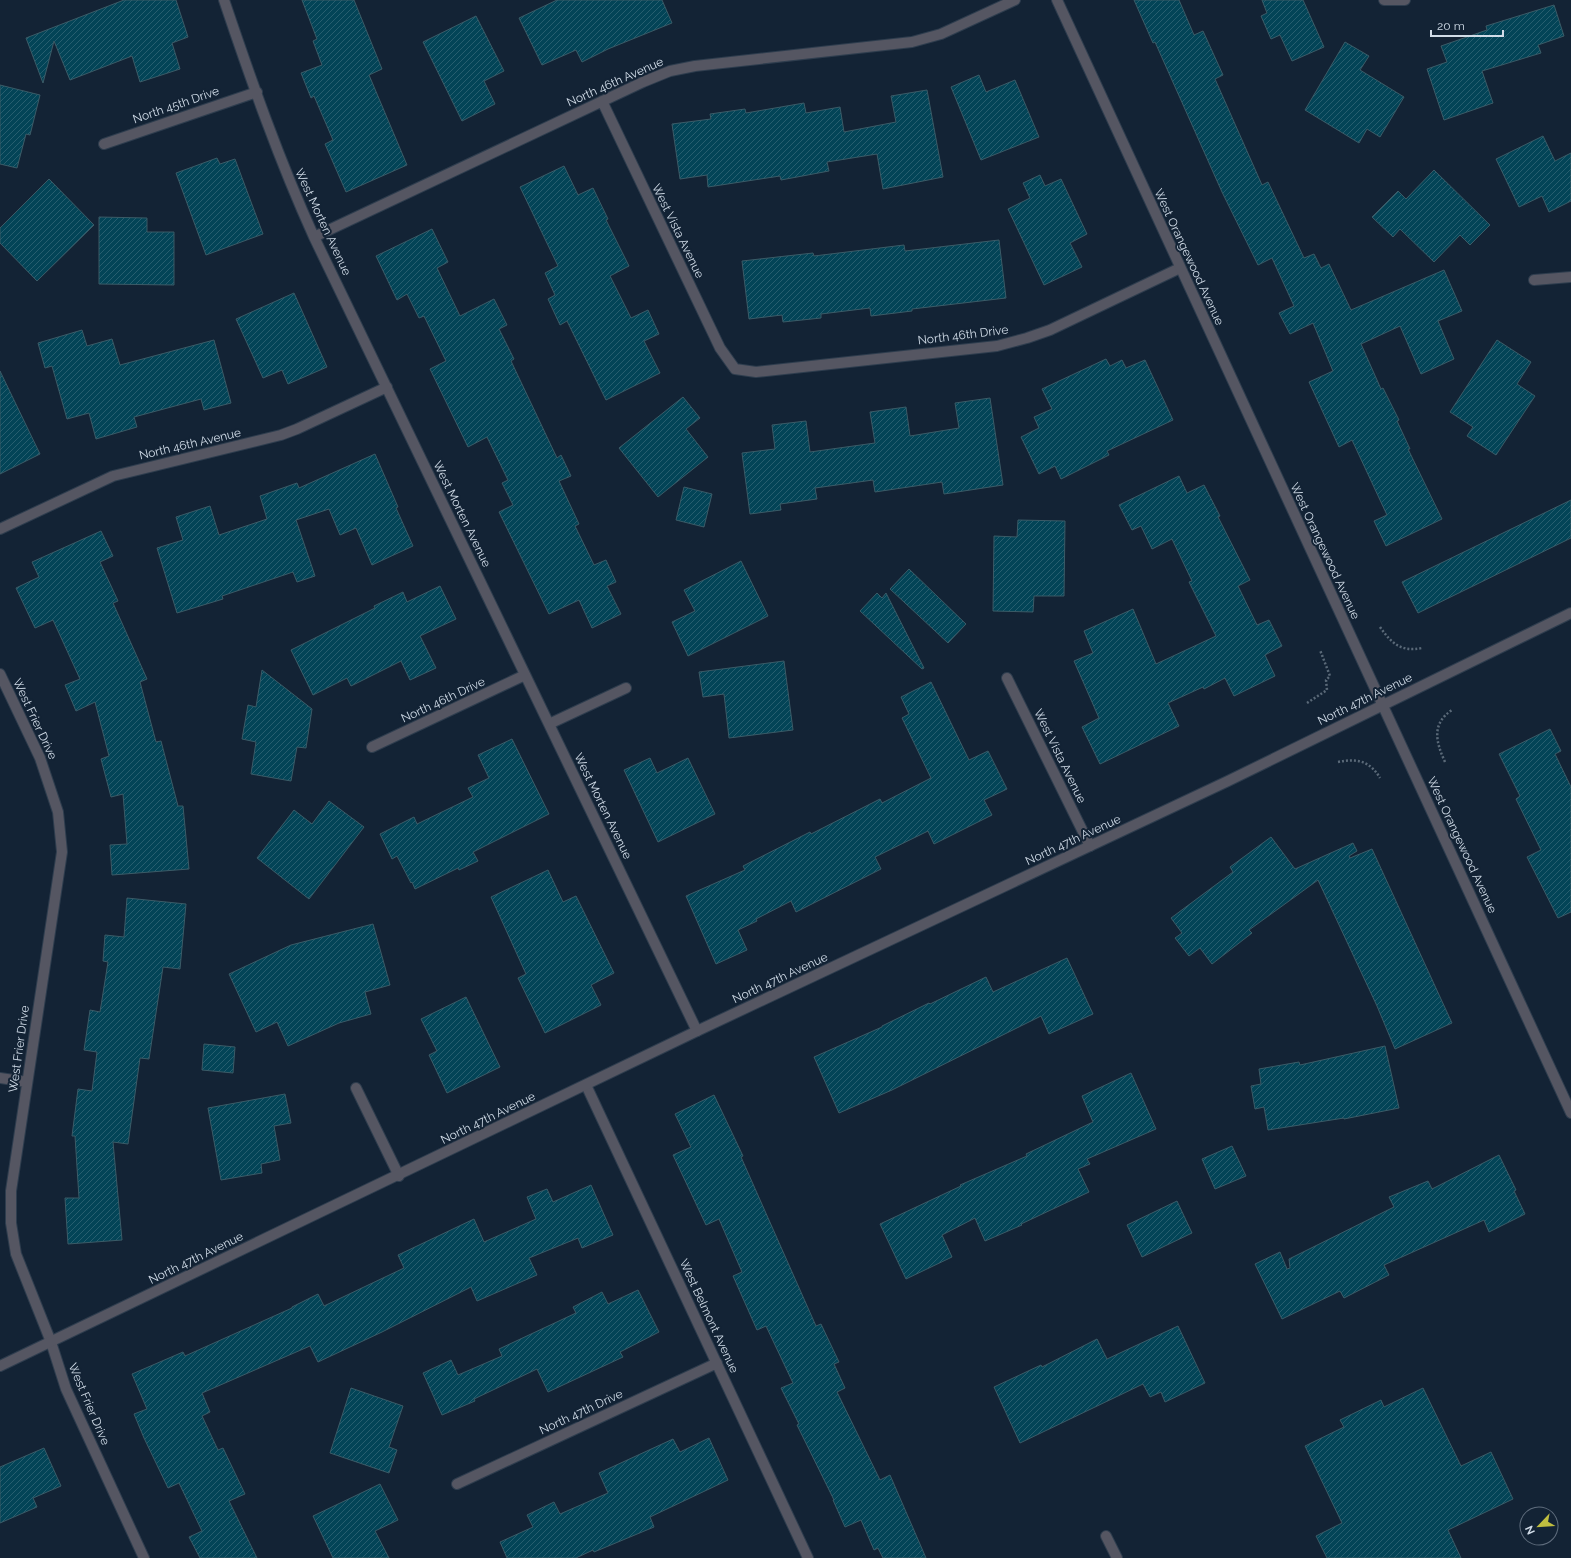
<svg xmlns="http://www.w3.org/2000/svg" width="1571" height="1558" viewBox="0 0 1571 1558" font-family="Raleway,sans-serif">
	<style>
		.building { fill: url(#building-hatch); stroke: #3b5b67 }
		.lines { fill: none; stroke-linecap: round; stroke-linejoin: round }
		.minor-casing { stroke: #2e3d4e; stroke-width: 12 }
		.tertiary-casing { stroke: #2e3d4e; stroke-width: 12 }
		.path { stroke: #5a6978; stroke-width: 2.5; stroke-dasharray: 2 2; stroke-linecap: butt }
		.minor { stroke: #555662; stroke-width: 10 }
		.tertiary { stroke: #555662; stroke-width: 10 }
		.labels { text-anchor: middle; stroke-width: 4; stroke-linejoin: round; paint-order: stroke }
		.street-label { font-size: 12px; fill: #d1dce8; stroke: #132335 }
	</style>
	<defs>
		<pattern id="building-hatch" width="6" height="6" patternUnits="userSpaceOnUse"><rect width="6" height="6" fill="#034457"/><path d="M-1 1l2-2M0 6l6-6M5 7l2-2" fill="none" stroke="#275e6f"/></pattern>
	</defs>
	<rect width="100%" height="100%" fill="#132335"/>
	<!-- building -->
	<path class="building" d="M 124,0 L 176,0 L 188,37 L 172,43 L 180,69 L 140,82 L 132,56 L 70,80 L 54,41 L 43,83 L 26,38 Z
		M 302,0 L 354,0 L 382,69 L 369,75 L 407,165 L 346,192 L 325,144 L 333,140 L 314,96 L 311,98 L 301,73 L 322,65 L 313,41 L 317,39 Z
		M 557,0 L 662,0 L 672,23 L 608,49 L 582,62 L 576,50 L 542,65 L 519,18 Z
		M 1134,0 L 1179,0 L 1194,35 L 1203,31 L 1223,75 L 1215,79 L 1262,185 L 1268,182 L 1304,258 L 1314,254 L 1321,268 L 1329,264 L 1351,310 L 1444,270 L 1462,311 L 1438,321 L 1454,359 L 1421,374 L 1400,326 L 1361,344 L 1381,389 L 1383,388 L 1399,420 L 1397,421 L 1410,449 L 1408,449 L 1442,519 L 1386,546 L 1374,521 L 1387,515 L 1352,440 L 1339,447 L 1309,382 L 1333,371 L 1313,323 L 1290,334 L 1279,313 L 1294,306 L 1272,258 L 1258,265 L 1222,192 L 1155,42 L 1153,43 Z
		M 1262,0 L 1303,0 L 1324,47 L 1292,61 L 1280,35 L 1271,39 L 1261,16 L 1267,13 Z
		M 1554,5 L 1564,36 L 1538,45 L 1541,53 L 1482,71 L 1493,103 L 1444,120 L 1427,69 L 1447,62 L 1441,46 L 1487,30 L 1486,26 Z
		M 476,16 L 504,71 L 484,81 L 495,104 L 462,121 L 423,42 Z
		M 1345,42 L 1369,56 L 1360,70 L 1404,97 L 1380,137 L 1367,129 L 1359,143 L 1305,110 Z
		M 979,75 L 986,92 L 1015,80 L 1039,137 L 981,160 L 951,87 Z
		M 0,85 L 40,95 L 30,135 L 26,134 L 17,168 L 0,164 Z
		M 927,90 L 943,177 L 883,189 L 877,154 L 827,162 L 829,171 L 781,180 L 780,176 L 708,187 L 707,175 L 680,179 L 672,124 L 711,119 L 710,114 L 745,109 L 746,113 L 804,103 L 806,113 L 840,107 L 844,132 L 896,122 L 891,96 Z
		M 1543,136 L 1555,161 L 1571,153 L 1571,201 L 1549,212 L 1542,196 L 1519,207 L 1496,159 Z
		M 217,158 L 220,164 L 235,159 L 263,234 L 206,255 L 176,173 Z
		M 564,166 L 578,195 L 593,188 L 608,219 L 606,220 L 629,266 L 610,276 L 631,318 L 648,310 L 659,334 L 644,341 L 660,373 L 606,400 L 567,321 L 560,325 L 548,299 L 555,295 L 545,273 L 558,266 L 520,187 Z
		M 1434,170 L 1490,225 L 1470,245 L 1460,235 L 1434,262 L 1400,229 L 1393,237 L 1372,217 L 1398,191 L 1406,199 Z
		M 1040,175 L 1045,186 L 1061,179 L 1087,234 L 1070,243 L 1082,267 L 1044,285 L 1008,209 L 1030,198 L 1023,183 Z
		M 49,179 L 94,225 L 37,281 L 0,243 L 0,228 Z
		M 99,217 L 147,218 L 147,232 L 174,232 L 174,285 L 99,284 Z
		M 432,229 L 448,262 L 437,268 L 460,316 L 494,299 L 507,325 L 499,329 L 514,359 L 511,361 L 557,458 L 561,455 L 571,476 L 559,481 L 579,524 L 575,526 L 594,565 L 606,560 L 616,582 L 607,586 L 621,614 L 592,628 L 579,600 L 549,614 L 499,512 L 513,505 L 502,483 L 508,480 L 487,437 L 468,447 L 430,369 L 446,361 L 424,316 L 419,318 L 407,294 L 397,300 L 376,256 Z
		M 999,240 L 1006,298 L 912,309 L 912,311 L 871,316 L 870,308 L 821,314 L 821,318 L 783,322 L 782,315 L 749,319 L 742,261 L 813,253 L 814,256 L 904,245 L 905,251 Z
		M 294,293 L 327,367 L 288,384 L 282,370 L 263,378 L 236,319 Z
		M 82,330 L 87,346 L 112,339 L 120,365 L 214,340 L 231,403 L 204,410 L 201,399 L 134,417 L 137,427 L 96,439 L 89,413 L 67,419 L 52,366 L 45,368 L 38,343 Z
		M 1497,340 L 1531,362 L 1517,384 L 1535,396 L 1496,455 L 1467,436 L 1473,427 L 1450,412 Z
		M 1106,359 L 1110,366 L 1122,360 L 1126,368 L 1145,360 L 1173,420 L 1107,451 L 1109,455 L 1061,479 L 1055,466 L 1039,474 L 1021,437 L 1039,428 L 1034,417 L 1052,409 L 1042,389 Z
		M 0,371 L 40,454 L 0,474 Z
		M 683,397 L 700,418 L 686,429 L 708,457 L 658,497 L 619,448 Z
		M 990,398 L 1003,485 L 944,494 L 942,482 L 875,492 L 873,480 L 815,488 L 817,499 L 780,504 L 781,510 L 750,514 L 742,453 L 775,449 L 772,425 L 806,421 L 810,452 L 875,443 L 870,412 L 906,407 L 910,436 L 959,428 L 955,403 Z
		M 375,454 L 398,507 L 396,508 L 413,546 L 372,565 L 356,528 L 340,535 L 329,509 L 296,520 L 315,576 L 297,582 L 293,572 L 222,596 L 223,599 L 177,613 L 157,548 L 183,540 L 176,517 L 210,506 L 219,535 L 267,519 L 260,496 L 297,483 L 299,488 Z
		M 1179,476 L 1187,493 L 1204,485 L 1220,516 L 1218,517 L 1250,580 L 1238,586 L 1257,625 L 1269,620 L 1282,646 L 1265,655 L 1275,676 L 1234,696 L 1225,678 L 1204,689 L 1203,687 L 1168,703 L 1179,726 L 1100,764 L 1082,727 L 1099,718 L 1074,661 L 1093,653 L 1084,631 L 1133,609 L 1156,664 L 1216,636 L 1189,582 L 1192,581 L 1172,539 L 1152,549 L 1141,526 L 1132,530 L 1119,505 Z
		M 684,487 L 712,494 L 704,527 L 676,520 Z
		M 1571,500 L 1571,538 L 1418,613 L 1402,582 Z
		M 1018,520 L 1065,521 L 1064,596 L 1034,596 L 1033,612 L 993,611 L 994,536 L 1017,537 Z
		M 101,531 L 113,556 L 100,562 L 118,601 L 113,603 L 147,679 L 140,682 L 156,742 L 161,741 L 178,806 L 183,806 L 189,869 L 112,875 L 110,845 L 127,844 L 123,794 L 111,797 L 101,759 L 109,756 L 95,702 L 76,711 L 65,685 L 80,679 L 53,620 L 35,628 L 16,588 L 39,577 L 32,562 Z
		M 741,561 L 768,616 L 688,656 L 672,622 L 695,611 L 684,590 Z
		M 909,569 L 966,624 L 948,643 L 890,589 Z
		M 440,586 L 456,619 L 420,636 L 436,668 L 410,680 L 401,661 L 351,686 L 347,678 L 313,695 L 291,650 L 375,608 L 374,606 L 403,592 L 407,602 Z
		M 877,593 L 882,598 L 886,593 L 924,668 L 922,669 L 860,611 Z
		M 784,661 L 793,730 L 729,738 L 724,694 L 703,697 L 699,672 Z
		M 262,670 L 312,709 L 306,748 L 297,747 L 291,781 L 251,774 L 256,742 L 242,739 L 248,705 L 256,707 Z
		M 931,682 L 969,760 L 988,751 L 1007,789 L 984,800 L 992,815 L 934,844 L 928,831 L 875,857 L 881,869 L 796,912 L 791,901 L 756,919 L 757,921 L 738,930 L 747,950 L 716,964 L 686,896 L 745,870 L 743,866 L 810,832 L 811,834 L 880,799 L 882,803 L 931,778 L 902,718 L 909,714 L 901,697 Z
		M 1550,729 L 1561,751 L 1555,754 L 1571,787 L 1571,912 L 1558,918 L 1527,857 L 1541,850 L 1516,799 L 1520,796 L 1499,754 Z
		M 512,739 L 549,814 L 473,852 L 478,861 L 459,870 L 458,868 L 415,889 L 412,882 L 411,883 L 397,856 L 392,859 L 380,834 L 414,817 L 417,824 L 473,797 L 468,788 L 489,778 L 478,755 Z
		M 650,758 L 657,773 L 688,758 L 715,814 L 658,842 L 624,770 Z
		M 329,801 L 364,827 L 309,899 L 257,858 L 294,810 L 312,824 Z
		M 1271,837 L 1295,869 L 1353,843 L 1357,851 L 1349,856 L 1350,858 L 1372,849 L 1452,1023 L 1395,1049 L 1377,1006 L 1318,880 L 1249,930 L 1252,933 L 1212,964 L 1200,948 L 1189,956 L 1175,938 L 1182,933 L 1171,918 L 1233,872 L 1230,867 Z
		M 548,870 L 563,902 L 576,896 L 614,973 L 591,985 L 601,1005 L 545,1033 L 518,978 L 526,974 L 491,897 Z
		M 127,898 L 186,904 L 180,969 L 163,967 L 149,1059 L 140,1058 L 128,1144 L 113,1142 L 122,1240 L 68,1244 L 65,1198 L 79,1198 L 75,1136 L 72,1136 L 78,1089 L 92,1091 L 97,1052 L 84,1050 L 90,1010 L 100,1012 L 108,962 L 103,961 L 105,935 L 124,937 Z
		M 373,924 L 390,985 L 365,992 L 371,1014 L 339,1023 L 288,1046 L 277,1022 L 256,1032 L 229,974 L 291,945 Z
		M 1067,958 L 1093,1014 L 1049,1034 L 1041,1016 L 892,1090 L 839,1113 L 814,1057 L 882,1027 L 882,1026 L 929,1003 L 930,1004 L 986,977 L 993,992 Z
		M 466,997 L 500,1067 L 447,1093 L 429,1055 L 437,1051 L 421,1019 Z
		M 204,1044 L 235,1047 L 233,1073 L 202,1070 Z
		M 1385,1046 L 1399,1108 L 1344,1119 L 1344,1118 L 1268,1130 L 1264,1107 L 1255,1109 L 1251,1086 L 1261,1084 L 1259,1069 L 1299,1062 L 1300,1065 Z
		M 1131,1073 L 1156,1129 L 1087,1159 L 1090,1164 L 1078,1169 L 1089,1192 L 1021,1224 L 1022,1225 L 985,1241 L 975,1218 L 942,1235 L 952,1257 L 906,1279 L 880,1224 L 961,1186 L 960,1185 L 1027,1156 L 1026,1154 L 1093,1122 L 1082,1096 Z
		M 285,1094 L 291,1123 L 274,1126 L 280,1160 L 261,1164 L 262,1173 L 221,1180 L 208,1108 Z
		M 714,1095 L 743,1156 L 741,1157 L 816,1326 L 821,1324 L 839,1362 L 834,1364 L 845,1388 L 837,1392 L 880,1480 L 890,1475 L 926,1558 L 883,1558 L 878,1548 L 874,1550 L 861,1520 L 845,1527 L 833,1500 L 834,1500 L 797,1425 L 799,1424 L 781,1388 L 793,1383 L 766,1326 L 757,1330 L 733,1276 L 742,1272 L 719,1219 L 706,1225 L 673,1155 L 691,1147 L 675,1114 Z
		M 1232,1146 L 1246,1176 L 1215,1189 L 1202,1159 Z
		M 1499,1155 L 1516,1190 L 1514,1191 L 1525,1214 L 1489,1232 L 1484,1220 L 1384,1265 L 1389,1275 L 1344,1298 L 1340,1291 L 1282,1319 L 1255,1264 L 1280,1252 L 1287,1269 L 1290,1268 L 1289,1259 L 1394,1207 L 1389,1197 L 1428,1181 L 1432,1189 Z
		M 591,1185 L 613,1235 L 582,1248 L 578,1238 L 529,1258 L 537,1275 L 477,1301 L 471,1287 L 382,1332 L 318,1362 L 310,1346 L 202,1393 L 210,1412 L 202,1416 L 218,1450 L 223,1448 L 245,1494 L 229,1501 L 257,1558 L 200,1558 L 189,1537 L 202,1531 L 179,1483 L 168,1488 L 144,1438 L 134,1414 L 147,1409 L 132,1374 L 183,1352 L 185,1356 L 292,1308 L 292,1307 L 318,1294 L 324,1306 L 404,1268 L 398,1255 L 474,1219 L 484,1242 L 536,1219 L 527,1197 L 547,1189 L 553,1202 Z
		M 1177,1201 L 1192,1233 L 1142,1257 L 1127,1225 Z
		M 638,1290 L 659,1332 L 620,1352 L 623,1357 L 548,1392 L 537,1369 L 474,1399 L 475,1401 L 442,1415 L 423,1373 L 451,1360 L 458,1375 L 502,1356 L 499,1349 L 576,1313 L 573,1307 L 602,1292 L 608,1304 Z
		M 1178,1326 L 1205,1383 L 1165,1402 L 1161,1392 L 1150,1397 L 1143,1384 L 1020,1443 L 994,1387 L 1041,1365 L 1042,1367 L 1097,1339 L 1107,1359 Z
		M 351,1388 L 403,1406 L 389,1447 L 397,1450 L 389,1473 L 330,1453 Z
		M 1423,1388 L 1461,1466 L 1491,1452 L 1513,1499 L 1448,1530 L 1461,1558 L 1327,1558 L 1316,1536 L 1342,1523 L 1305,1446 L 1344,1427 L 1340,1420 L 1381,1400 L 1384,1407 Z
		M 709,1438 L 728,1480 L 650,1517 L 654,1527 L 594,1552 L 593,1550 L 576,1558 L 507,1558 L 500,1542 L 533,1527 L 527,1515 L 554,1502 L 560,1514 L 608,1493 L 599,1473 L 673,1439 L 680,1452 Z
		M 44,1448 L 61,1486 L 33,1498 L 37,1507 L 0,1523 L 0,1467 Z
		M 380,1484 L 398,1520 L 375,1531 L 389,1558 L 333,1558 L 313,1516 Z"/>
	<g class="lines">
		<!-- minor casing -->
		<g class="minor-casing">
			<path id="minor" d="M 224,0 C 251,80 279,160 314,237 L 697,1031
				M 1384,0 L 1405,0
				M 602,101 L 720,348 L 735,369 L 756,372 L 997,346 L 1027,338 L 1050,330 L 1180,268
				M 104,144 L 257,92
				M 314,237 L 643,82 L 670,71 L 695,66 L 912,42 L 941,34 L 1015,0
				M 1534,280 L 1571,277
				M 0,529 L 113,476 L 281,435 L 297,429 L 387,387
				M 0,674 L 40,758 L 58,812 L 62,852 L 11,1191 L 11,1223 L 16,1254 L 51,1342 L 66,1389 L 144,1558
				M 1007,678 L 1090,846
				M 549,724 L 626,688
				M 372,747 L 525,675
				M 0,1078 L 27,1082
				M 586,1085 L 808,1558
				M 356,1088 L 399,1176
				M 457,1484 L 717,1363
				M 1106,1536 L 1117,1558"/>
		</g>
		<!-- tertiary casing -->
		<g class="tertiary-casing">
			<path id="tertiary" d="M 1057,0 L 1571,1113
				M 0,1366 L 697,1031 L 1228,781 L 1571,613"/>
		</g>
		<!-- path -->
		<path class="path" d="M 1380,627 C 1392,644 1401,652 1422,648
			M 1307,703 L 1327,690 L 1326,680 L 1330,676 L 1320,650
			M 1338,762 C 1357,758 1370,761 1380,778
			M 1445,762 C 1436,742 1431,724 1452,710"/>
		<!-- minor -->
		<use href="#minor" class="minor"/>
		<!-- tertiary -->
		<use href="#tertiary" class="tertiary"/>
	</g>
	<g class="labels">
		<!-- street labels -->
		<g class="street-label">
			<text transform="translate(615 82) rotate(-24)" y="4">North 46th Avenue</text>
			<text transform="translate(176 105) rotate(-19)" y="4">North 45th Drive</text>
			<text transform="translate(323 222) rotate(65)" y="4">West Morten Avenue</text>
			<text transform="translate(678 231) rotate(64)" y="4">West Vista Avenue</text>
			<text transform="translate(1189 257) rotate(65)" y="4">West Orangewood Avenue</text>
			<text transform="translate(963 335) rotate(-7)" y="4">North 46th Drive</text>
			<text transform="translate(190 444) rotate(-13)" y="4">North 46th Avenue</text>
			<text transform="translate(462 514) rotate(64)" y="4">West Morten Avenue</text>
			<text transform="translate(1325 551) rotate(65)" y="4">West Orangewood Avenue</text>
			<text transform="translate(1365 699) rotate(-26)" y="4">North 47th Avenue</text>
			<text transform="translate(443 700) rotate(-25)" y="4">North 46th Drive</text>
			<text transform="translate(35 719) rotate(65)" y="4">West Frier Drive</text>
			<text transform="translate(1060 756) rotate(64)" y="4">West Vista Avenue</text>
			<text transform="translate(603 806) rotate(64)" y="4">West Morten Avenue</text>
			<text transform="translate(1073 840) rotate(-25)" y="4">North 47th Avenue</text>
			<text transform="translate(1462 845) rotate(65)" y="4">West Orangewood Avenue</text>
			<text transform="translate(780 978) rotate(-25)" y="4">North 47th Avenue</text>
			<text transform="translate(19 1049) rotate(-82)" y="4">West Frier Drive</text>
			<text transform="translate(488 1118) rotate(-26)" y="4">North 47th Avenue</text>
			<text transform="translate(196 1258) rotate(-26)" y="4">North 47th Avenue</text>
			<text transform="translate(709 1316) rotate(65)" y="4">West Belmont Avenue</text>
			<text transform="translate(89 1404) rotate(67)" y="4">West Frier Drive</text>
			<text transform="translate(581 1412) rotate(-25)" y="4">North 47th Drive</text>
		</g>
	</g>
	<!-- north arrow -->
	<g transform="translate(1539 1526) rotate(245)"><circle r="19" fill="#132335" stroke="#5f6d7d"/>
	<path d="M0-3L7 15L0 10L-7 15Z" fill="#c0be40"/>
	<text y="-6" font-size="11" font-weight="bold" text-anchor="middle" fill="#d1dce8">N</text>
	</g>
	<!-- scale -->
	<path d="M1431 30v6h72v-6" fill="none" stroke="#d1dce8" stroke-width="2"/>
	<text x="1437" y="30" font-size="12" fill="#d1dce8" stroke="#132335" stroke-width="3" paint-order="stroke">20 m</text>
</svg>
